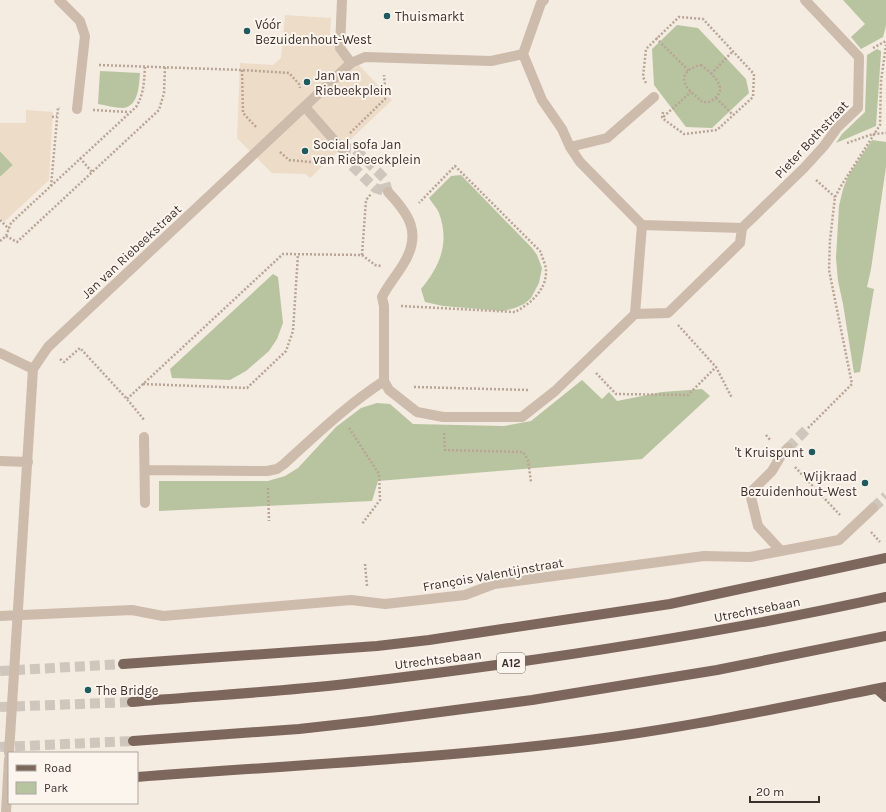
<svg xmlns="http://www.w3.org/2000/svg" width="886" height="812" viewBox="0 0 886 812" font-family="Karla,sans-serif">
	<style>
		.green { fill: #b8c4a0 }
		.plaza { fill: #ecdcc8 }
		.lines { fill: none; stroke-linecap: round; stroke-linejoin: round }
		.minor-tunnel { stroke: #cfc6bd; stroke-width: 10; stroke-dasharray: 10 5; stroke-linecap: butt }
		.major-tunnel { stroke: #cfc6bd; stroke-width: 10; stroke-dasharray: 10 5; stroke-linecap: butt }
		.path { stroke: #b9a596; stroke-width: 2.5; stroke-dasharray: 2 2; stroke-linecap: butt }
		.minor { stroke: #cdbbac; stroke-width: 10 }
		.major { stroke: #7d675c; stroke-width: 10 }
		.poi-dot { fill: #1f5a5e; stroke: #fbf5ee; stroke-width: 1.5 }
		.labels { text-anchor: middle; stroke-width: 4; stroke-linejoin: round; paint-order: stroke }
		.shield { fill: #fbf5ee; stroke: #756b66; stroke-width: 1 }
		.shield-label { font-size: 12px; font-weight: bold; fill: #3b302b }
		.poi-label { font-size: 13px; fill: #3b302b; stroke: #fbf5ee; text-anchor: start }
		.street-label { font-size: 13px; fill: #3b302b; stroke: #fbf5ee }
	</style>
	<rect width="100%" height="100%" fill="#f4ebe1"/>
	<!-- green -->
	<path class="green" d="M 843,0 L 886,0 L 886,26 L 883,37 L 861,49 L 851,37 L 865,24 Z
		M 677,25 L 698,28 L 746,79 L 749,93 L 712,128 L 686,127 L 654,85 L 652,49 Z
		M 877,49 L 881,51 L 881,53 L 876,126 L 836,143 L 842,134 L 865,112 L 867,55 Z
		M 100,71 L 140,73 C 139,85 139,106 123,108 C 115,108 105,105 98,104 Z
		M 872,140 L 886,142 L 886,167 L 871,269 L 867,287 L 874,289 L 860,372 L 854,373 L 843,304 L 838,281 L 836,258 L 839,206 L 843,189 L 848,176 Z
		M 0,151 L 13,165 L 0,177 Z
		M 461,175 L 532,248 L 537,255 L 542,268 L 539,283 L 531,298 L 524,304 L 515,308 L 503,311 L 443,306 L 425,302 L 421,289 C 440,266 450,243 439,213 C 437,208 432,203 429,198 L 451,176 Z
		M 273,274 L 278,277 L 283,323 L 277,339 L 269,351 L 246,371 L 230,380 L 172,378 L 170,369 Z
		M 582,380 L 602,399 L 609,392 L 617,401 L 662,392 L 702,389 L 710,396 L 642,459 L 378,481 L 372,501 L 159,511 L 159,481 L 268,481 L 285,476 L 298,468 L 336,427 L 361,408 L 377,403 L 390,404 L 413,424 L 504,426 L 531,421 Z"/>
	<!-- plaza -->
	<path class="plaza" d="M 285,15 L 331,18 L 330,35 L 392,100 L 310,178 L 306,174 L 272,173 L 237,138 L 240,63 L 273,65 L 281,58 Z
		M 26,110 L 53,112 L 49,180 L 4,222 L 0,218 L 0,177 L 13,165 L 0,151 L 0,123 L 26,123 Z"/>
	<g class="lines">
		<!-- minor-tunnel -->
		<path class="minor-tunnel" d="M 341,148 L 355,149 L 384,178 L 388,192 L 375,188 L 345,159 Z
			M 788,448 L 808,428
			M 873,508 L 886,496"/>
		<!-- major-tunnel -->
		<path class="major-tunnel" d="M 0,671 L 123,664
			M 0,707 L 132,702
			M 0,747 L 133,741"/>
		<!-- path -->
		<path class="path" d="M 656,38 L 689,71
			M 873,48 L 886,41
			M 99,65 L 242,70 L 289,73 L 299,84 L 300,88
			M 701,65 C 710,72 728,86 716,97 C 713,100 709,103 705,102 C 701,102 700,100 697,97 C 693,94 687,89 685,83 C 681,73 693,66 701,65 Z
			M 242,70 L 243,113 L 257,128
			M 711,74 L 732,52
			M 646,83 L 643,77 L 646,49 L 679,17 L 703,19 L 754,74 L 753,97 L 717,130 L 684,134 L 662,118
			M 716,98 L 733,115
			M 93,110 L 128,112
			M 663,112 L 662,118 L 691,92
			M 52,117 L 57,116
			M 350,133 L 386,98 L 384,75
			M 847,143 L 873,134 L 886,133
			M 280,152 L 289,160 L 321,163 L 327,156
			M 80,158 L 92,172
			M 816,180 L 835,197
			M 51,186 L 58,108 L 60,108
			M 0,220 L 9,229
			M 6,236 L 17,242 L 159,110 L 164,93 L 165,67
			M 0,241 L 6,236 L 11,223 L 136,107 C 144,94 144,82 145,67
			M 362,255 L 366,200 L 371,194
			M 401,306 L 515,312 C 530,304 547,290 546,270 C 546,265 542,258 541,252 L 455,166 L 419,203
			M 678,325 L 716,367 L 732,398
			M 60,359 L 64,362 L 80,348 L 127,399 L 145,421
			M 596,373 L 616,394 L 688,395 L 716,367
			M 143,384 L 247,388 L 286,351 L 293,331 L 298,254
			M 414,387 L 529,390
			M 127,399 L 283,254 L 362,255 L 375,265 L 381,266
			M 349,428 L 379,474 L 380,500 L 362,524
			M 808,428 L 852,384 L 829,270 L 830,240 L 835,197 L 841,186 L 880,125 L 881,81 L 886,45
			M 444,433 L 445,450 L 523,452 L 528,460 L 531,482
			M 766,435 L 771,441
			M 795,467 L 840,515
			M 268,488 L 269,521
			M 871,532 L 880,542
			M 365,564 L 367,586"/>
		<!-- minor -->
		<path class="minor" d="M 59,0 L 80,21 L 85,36 L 77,109
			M 342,0 L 340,48 L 351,63
			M 523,54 L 542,100 L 562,129 L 570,147 L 580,162 L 642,225
			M 523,54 L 541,3 L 544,0
			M 305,107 L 341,148
			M 570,147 L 607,138 L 654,97
			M 388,192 C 409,214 422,233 404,263 C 397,275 388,285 382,297 L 384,306 L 384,381 L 389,390 L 417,412 L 443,417 L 522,417 L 555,391 L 635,314
			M 742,228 L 642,225 L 635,314 L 668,313 L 740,243 L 742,228 L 804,168 L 824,146 L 837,128 L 858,108 L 859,57 L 805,0
			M 0,353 L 33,369
			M 33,369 L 48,347 L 351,63 L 365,57 L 491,61 L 523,54
			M 144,437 L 145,503
			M 0,461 L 28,462
			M 145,470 L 267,471 L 277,469 L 284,464 C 316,435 347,405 384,381
			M 781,551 L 758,526 L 750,493 L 772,471 L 782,454 L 788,448
			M 0,616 L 132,610 L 163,616 L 351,600 L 385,604 L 465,595 L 494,584 L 704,556 L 750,557 L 839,540 L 873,508
			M 9,753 L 33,369
			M 6,812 L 9,759"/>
		<!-- major -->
		<path class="major" d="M 123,664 L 377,646 L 429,640 L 670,604 L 886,558
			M 877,689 L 886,697
			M 132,702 C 204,696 275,692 346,684 C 527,663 708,636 886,597
			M 133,741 L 299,729 L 371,721 L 532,700 L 717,670 L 886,636
			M 137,777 C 282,766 428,759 572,742 C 678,730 782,707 886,687"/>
	</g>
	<!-- markers -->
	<g class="poi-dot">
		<circle cx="387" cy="16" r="4"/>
		<circle cx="247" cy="31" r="4"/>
		<circle cx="307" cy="82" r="4"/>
		<circle cx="305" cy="151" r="4"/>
		<circle cx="812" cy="452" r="4"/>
		<circle cx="865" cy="483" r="4"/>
		<circle cx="88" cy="690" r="4"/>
	</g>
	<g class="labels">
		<!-- shield labels -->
		<rect class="shield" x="497" y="653" width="28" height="20" rx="3"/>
		<g class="shield-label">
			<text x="511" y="667">A12</text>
		</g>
		<!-- poi labels -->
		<g class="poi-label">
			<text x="395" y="21">Thuismarkt</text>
			<text x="255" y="29">Vóór<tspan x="255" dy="15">Bezuidenhout-West</tspan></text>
			<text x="315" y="80">Jan van<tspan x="315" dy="15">Riebeekplein</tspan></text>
			<text x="313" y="149">Social sofa Jan<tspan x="313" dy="15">van Riebeeckplein</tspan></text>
			<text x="804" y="457" text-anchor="end">'t Kruispunt</text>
			<text x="857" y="481" text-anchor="end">Wijkraad<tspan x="857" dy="15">Bezuidenhout-West</tspan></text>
			<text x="96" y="695">The Bridge</text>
		</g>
		<!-- street labels -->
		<g class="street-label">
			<text transform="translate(811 139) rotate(-47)" y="5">Pieter Bothstraat</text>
			<text transform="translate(131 251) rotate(-43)" y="5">Jan van Riebeekstraat</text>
			<text transform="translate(493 574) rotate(-10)" y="5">François Valentijnstraat</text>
			<text transform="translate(757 609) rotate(-11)" y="5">Utrechtsebaan</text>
			<text transform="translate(438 659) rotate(-7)" y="5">Utrechtsebaan</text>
		</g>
	</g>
	<!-- legend -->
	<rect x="8" y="752" width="130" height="52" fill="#fbf5ee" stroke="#aea6a0"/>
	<rect x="16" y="765" width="20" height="6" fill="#7d675c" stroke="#aea6a0"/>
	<text x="44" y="772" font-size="12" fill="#3b302b">Road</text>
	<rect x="16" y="782" width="20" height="12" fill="#b8c4a0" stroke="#aea6a0"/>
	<text x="44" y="792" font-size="12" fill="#3b302b">Park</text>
	<!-- scale -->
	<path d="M750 796v6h69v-6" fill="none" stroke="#3b302b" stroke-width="2"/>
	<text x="756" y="796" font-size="12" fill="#3b302b" stroke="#fbf5ee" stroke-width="3" paint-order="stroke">20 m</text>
</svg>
